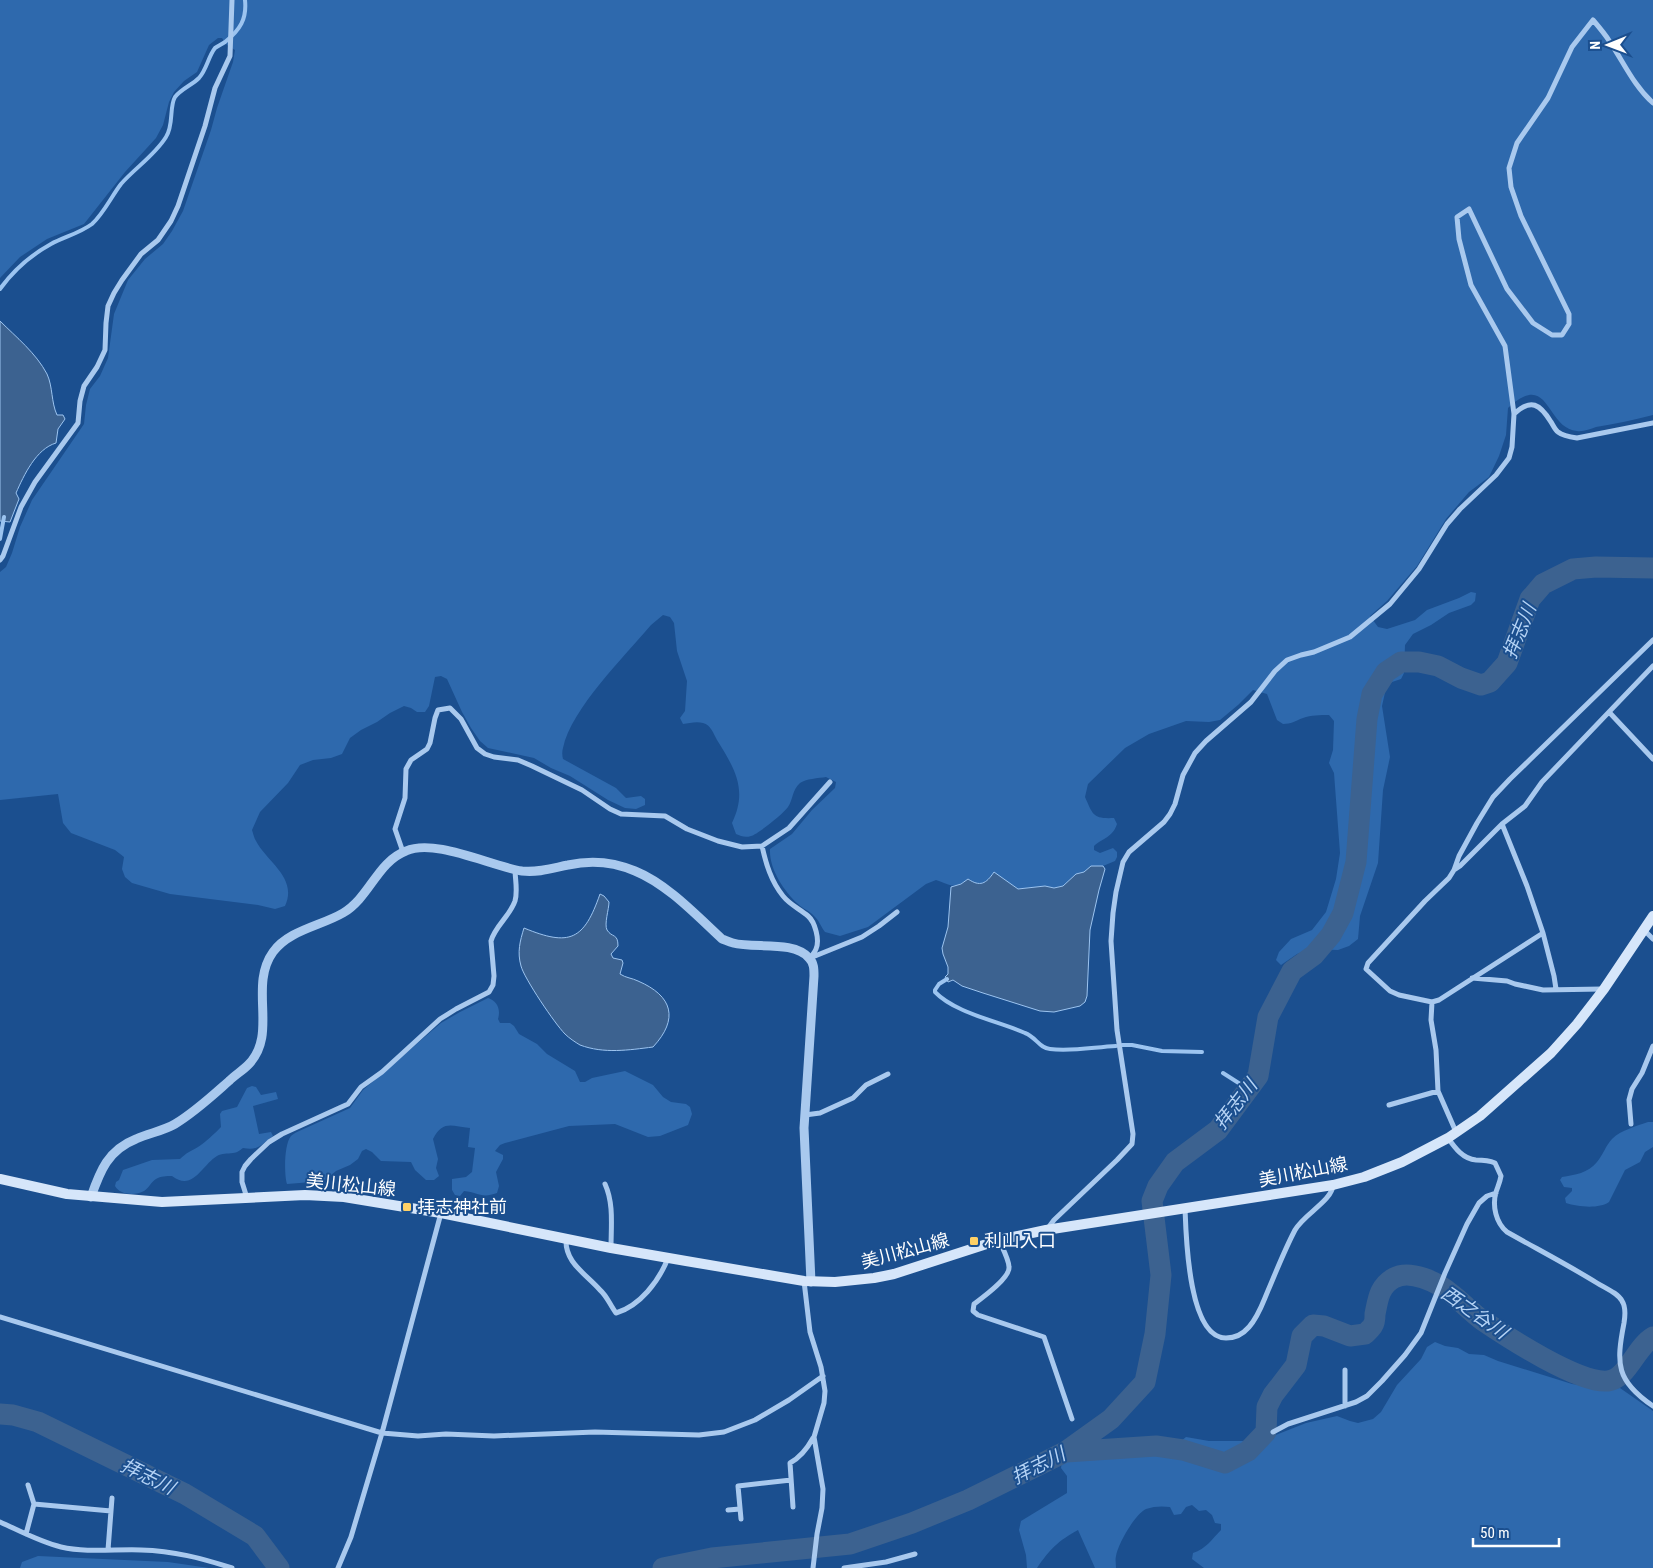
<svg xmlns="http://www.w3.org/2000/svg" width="1653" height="1568" viewBox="0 0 1653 1568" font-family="'Roboto Condensed','Noto Sans JP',sans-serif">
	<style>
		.green { fill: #2e69ad }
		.water { fill: #3c6290; stroke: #9cc4f0 }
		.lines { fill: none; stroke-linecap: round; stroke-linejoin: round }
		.stream { stroke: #9cc4f0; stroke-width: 4 }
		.river { stroke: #3c6290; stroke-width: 21 }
		.minor { stroke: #a9c9ee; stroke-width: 5 }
		.tertiary { stroke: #a9c9ee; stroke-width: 9 }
		.secondary { stroke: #d6e6fa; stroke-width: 10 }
		.poi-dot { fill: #ffd166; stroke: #1b4f8f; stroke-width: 2 }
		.labels { text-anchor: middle; stroke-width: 4; stroke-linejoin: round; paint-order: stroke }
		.street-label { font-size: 18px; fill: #fff; stroke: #1b4f8f }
		.poi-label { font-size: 18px; fill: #fff; stroke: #1b4f8f; text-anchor: start }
		.water-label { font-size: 19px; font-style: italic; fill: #b5d3f5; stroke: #1b4f8f }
	</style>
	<rect width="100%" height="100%" fill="#1b4f8f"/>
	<!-- green -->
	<path class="green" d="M 0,0 L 1653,0 L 1653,415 C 1634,420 1615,424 1596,427 C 1590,429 1583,432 1577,431 C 1545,428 1550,369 1508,408 L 1506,435 L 1499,456 L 1489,477 L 1469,492 L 1446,519 L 1417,566 L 1387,601 L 1370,616 L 1378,627 L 1387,629 L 1415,620 L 1427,610 L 1459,598 L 1471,592 L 1476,593 L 1475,601 L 1471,605 L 1449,613 L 1431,625 L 1413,634 L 1405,645 L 1404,673 L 1401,679 L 1392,682 L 1386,688 L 1382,706 L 1390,757 L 1383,790 L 1378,863 L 1360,916 L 1358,939 L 1349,946 L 1338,950 L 1310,949 L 1297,954 L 1281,965 L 1276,960 L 1279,952 L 1291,939 L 1312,930 L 1326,912 L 1336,879 L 1340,853 L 1334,773 L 1329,763 L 1333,750 L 1334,721 L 1329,715 C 1320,715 1311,715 1303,718 C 1295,721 1291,724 1283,724 L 1277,720 L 1267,694 L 1253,690 L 1238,705 L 1220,720 L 1209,722 L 1186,721 L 1149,734 L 1125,748 L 1088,784 L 1085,797 C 1093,815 1093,819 1114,818 L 1117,824 C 1113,837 1103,838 1094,846 L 1094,850 L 1100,853 L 1113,848 L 1117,852 L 1117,857 L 1115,861 L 1103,866 L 1091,866 L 1084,872 L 1076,874 L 1063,886 L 1054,888 L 1045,886 L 1018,889 L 994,873 C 986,884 980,887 968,879 C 953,890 951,885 936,880 L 926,884 L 868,927 L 840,936 L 825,932 C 821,927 819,920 814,916 C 810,911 803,909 798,904 C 784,891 769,869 770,849 L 792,834 L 812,810 L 835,788 L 836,782 L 826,777 C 819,778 805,779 800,783 C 792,790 793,800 788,807 C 783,814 758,834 751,836 C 745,838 741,836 736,834 L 732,823 C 748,790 735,769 717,740 C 713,733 711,725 703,723 C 697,721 689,723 683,724 L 680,718 L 685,711 L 687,681 L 677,651 L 674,623 L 670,617 L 663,615 L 651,625 C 625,656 571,709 563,748 C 562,751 562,755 563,759 L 616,788 L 626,798 L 641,796 L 645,799 L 645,805 L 636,809 L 625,808 L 608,800 L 570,776 L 551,768 L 534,758 L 488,748 L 480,741 L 471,728 L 462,712 L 447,679 L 441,676 L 435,677 L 429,706 L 425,712 L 417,712 L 411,708 L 404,706 L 390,713 L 377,722 L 361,730 L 350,738 L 342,754 L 331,758 L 313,760 L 300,765 L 288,783 L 260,812 L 252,830 C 253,833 254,838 256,841 C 267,862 298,878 285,906 L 275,909 L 258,905 L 170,894 L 132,883 L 125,877 L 122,869 L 124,857 L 115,850 L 71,833 L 63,823 L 58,794 L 0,800 L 0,572 L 6,567 L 12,553 L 20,527 L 32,500 L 84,424 L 86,405 L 90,389 L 100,376 L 108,358 L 114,314 L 128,280 L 145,259 L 163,244 L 172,231 L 183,211 L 211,130 L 217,108 L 233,62 L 235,50 L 227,45 L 222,38 L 218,38 L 209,45 L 197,72 L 184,81 L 174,92 L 169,102 L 163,125 L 156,138 L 125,172 L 84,224 L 47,239 L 20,257 L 0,278 Z
		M 488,998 C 497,1001 501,1009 498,1019 L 500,1023 L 510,1023 L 514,1026 L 519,1034 L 537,1044 L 547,1054 L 575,1071 L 580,1082 L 585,1082 L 592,1078 L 625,1071 L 653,1085 L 663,1097 L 671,1102 L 686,1104 L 690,1107 L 692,1114 L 688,1125 L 660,1136 L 648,1137 L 615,1124 L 569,1126 L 505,1143 L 500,1145 L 495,1151 L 503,1155 L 503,1159 L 496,1172 L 499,1186 L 497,1193 C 481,1199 478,1192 464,1191 L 460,1196 L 455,1195 L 452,1190 L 452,1179 L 466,1177 L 472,1172 L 475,1148 L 468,1147 L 470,1128 C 451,1126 443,1120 433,1139 L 438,1159 L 436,1168 L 439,1176 L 434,1180 L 426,1180 L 415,1170 L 411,1162 L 381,1161 L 372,1152 L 366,1149 L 362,1151 L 358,1159 L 350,1165 L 336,1171 L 324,1181 L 287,1184 C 284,1175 284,1144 291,1136 C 293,1134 295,1133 297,1132 L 350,1108 L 363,1090 L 441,1023 L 460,1012 Z
		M 252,1086 L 256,1087 L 261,1095 L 276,1092 L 278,1099 L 253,1106 L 259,1134 L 271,1132 L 273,1136 C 261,1145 258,1151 243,1148 C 240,1150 237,1153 233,1153 C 227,1154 222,1153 217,1156 C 202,1165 193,1192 172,1176 C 166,1176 161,1176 156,1179 C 151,1182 149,1188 144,1191 C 135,1196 120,1195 115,1186 L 116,1182 L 119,1180 L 123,1170 L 152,1160 L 180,1159 C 186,1153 191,1151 198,1147 C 206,1142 214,1134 221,1127 L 220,1114 L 222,1111 L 237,1107 L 247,1088 Z
		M 1648,1122 L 1653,1122 L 1653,1147 L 1645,1152 L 1640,1162 L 1625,1170 L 1609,1202 C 1599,1209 1578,1207 1566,1203 L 1565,1198 L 1572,1191 L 1572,1188 L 1564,1187 L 1560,1180 L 1562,1177 C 1575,1175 1588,1173 1597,1162 C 1603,1155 1606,1145 1612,1139 C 1621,1130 1637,1126 1648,1122 Z
		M 1653,1327 L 1653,1344 L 1635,1360 L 1633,1362 L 1629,1361 C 1627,1347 1644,1336 1653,1327 Z
		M 1435,1342 L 1445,1346 L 1458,1348 L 1469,1354 L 1484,1355 L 1498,1361 L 1572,1384 L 1606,1389 L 1620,1388 L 1653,1411 L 1653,1568 L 1204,1568 L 1192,1559 L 1193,1553 C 1206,1549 1212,1539 1221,1530 L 1221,1524 L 1215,1523 L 1212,1515 L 1206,1510 L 1199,1511 L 1192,1505 L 1186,1507 L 1181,1514 L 1174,1515 L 1170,1507 C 1163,1506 1154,1506 1146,1509 C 1135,1514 1118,1544 1116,1556 C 1115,1560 1116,1564 1116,1568 L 1095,1568 L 1078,1530 C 1058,1541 1050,1549 1037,1568 L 1027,1568 L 1026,1555 L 1019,1530 L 1021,1521 L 1067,1493 L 1067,1476 L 1061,1468 L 1062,1461 L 1067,1457 L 1156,1449 C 1174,1451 1173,1447 1186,1437 L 1209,1441 L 1247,1441 L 1268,1438 L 1306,1423 L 1337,1416 L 1350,1421 L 1358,1423 L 1373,1419 L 1381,1412 L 1397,1385 L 1421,1359 L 1427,1347 Z
		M 38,1556 L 168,1562 L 209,1568 L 20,1568 L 22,1562 Z"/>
	<!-- water -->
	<path class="water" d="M 0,321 C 16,337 36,353 47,374 C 53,387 51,402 57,415 L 63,415 L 65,419 L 58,429 L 56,443 C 36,449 24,475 16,493 L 19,499 L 10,522 L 0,521 Z
		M 1091,866 L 1103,866 L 1105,869 L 1099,890 L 1090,930 L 1087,996 L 1085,1002 L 1080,1006 L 1054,1012 L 1040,1011 L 983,993 L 962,986 L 953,980 L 948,982 L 945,977 L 948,974 L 948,967 L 943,954 L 942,948 L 948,927 L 951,887 L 961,884 L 968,879 C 980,887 986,884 994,872 L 1018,889 L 1045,886 L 1054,888 L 1063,886 L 1076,874 L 1084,872 Z
		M 600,894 L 604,896 L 609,902 C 609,909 604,924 607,930 C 612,938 618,933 618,946 L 611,954 L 613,958 L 622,960 L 623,963 L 620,974 C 626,978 632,978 638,981 C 673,996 679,1019 653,1047 C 629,1050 604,1054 580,1045 C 575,1042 569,1038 565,1034 C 555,1024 524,978 521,966 C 517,952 520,941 524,928 C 570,947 584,940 600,894 Z"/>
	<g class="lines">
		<!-- stream -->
		<path class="stream" d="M 0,289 C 13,271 31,255 51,244 C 64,237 80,233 92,224 C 104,213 111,197 121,184 C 135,168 155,155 166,137 C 174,125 169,107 175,97 C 181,89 192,85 199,78 C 207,69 208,57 215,48 C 218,46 222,44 225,42 C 240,30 247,19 245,0
			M 0,539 L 4,517
			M 947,979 L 939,984 L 935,990 L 935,992 C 955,1013 998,1021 1025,1033 C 1036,1037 1039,1048 1050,1049 C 1070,1052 1095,1047 1116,1046
			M 1122,1045 L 1132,1045 L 1162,1051 L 1202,1052
			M 1223,1073 L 1248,1089"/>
		<!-- river -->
		<path class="river" d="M 0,1414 L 13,1415 L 38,1422 L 185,1494 L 255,1536 L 279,1568
			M 1066,1452 L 1156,1446 L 1183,1450 L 1225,1463 L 1248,1451 L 1266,1432 L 1267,1407 L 1273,1395 L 1296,1365 L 1302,1336 L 1313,1325 L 1324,1326 L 1350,1336 L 1365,1334 C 1368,1331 1372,1328 1373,1325 C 1375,1322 1375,1317 1375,1314 C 1378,1300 1379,1286 1394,1278 C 1410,1269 1437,1282 1450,1293 C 1461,1301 1471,1312 1482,1320 C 1507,1337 1579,1384 1608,1381 C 1627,1379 1636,1347 1653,1337
			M 663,1568 L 712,1558 L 850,1544 L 912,1523 L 968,1500 L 1065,1452 L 1111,1419 L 1145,1382 L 1155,1334 L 1161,1275 L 1152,1201 L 1158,1186 L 1175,1162 L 1218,1130 L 1258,1076 L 1268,1017 L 1292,971 L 1314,955 L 1331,935 L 1343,913 L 1356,862 L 1367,719 L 1372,694 L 1386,672 L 1401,662 L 1419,662 L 1438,666 L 1461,678 L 1481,685 L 1490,682 L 1507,663 L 1530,599 L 1543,584 L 1573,569 L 1596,567 L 1653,568"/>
		<!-- minor -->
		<path class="minor" d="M 1514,414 C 1531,398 1540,404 1551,422 C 1553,425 1555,430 1558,432 C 1563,436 1570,437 1577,438 L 1653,423
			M 0,560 L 3,556 L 21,507 L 35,482 L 78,423 L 80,401 L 84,386 L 97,367 L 105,350 L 106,323 L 108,306 L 114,293 L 122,280 L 141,254 L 158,240 L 171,221 L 178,206 L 205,126 L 215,88 L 230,56 L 232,0
			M 1609,712 L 1653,759
			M 762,846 L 789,828 L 830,782
			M 403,852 L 395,829 L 405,798 L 406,769 L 411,760 L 427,749 L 430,743 L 435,718 L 438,710 L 450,708 L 461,719 L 477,748 L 485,754 L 494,757 L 518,760 L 532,766 L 582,790 L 610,809 L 621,814 L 665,816 L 687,829 L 718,841 L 742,847 L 762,846 C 766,864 771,881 783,896 C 790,905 800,909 808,916 C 815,922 820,940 816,949 C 815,952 812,955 810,959
			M 1454,870 L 1460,866 L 1502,824
			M 1644,930 L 1653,939
			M 1543,933 L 1554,976 L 1556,989
			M 810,958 L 862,937 L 879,926 L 897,912
			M 1472,978 L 1507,981 L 1515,984 L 1543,990 L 1602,989
			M 1432,1002 L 1439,1000 L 1543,933 L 1527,886 L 1502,824 L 1525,806 L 1542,782 L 1653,666
			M 1389,1105 L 1438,1091
			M 805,1115 L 820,1113 L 853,1098 L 866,1085 L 888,1074
			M 1631,1124 L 1629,1100 L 1632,1089 L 1642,1073 L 1653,1046
			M 1456,1132 L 1438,1091 L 1436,1050 L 1431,1020 L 1432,1002 L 1399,995 L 1390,991 L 1366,969 L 1368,963 L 1425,901 L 1449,878 L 1454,870 L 1459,856 L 1477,823 L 1493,797 L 1510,779 L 1653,640
			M 1448,1138 C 1455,1148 1463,1159 1476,1160 C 1483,1160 1488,1160 1495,1163 L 1501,1176 C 1500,1182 1498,1186 1496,1192 C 1492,1206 1496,1223 1507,1232 C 1537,1249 1568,1265 1597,1283 C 1605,1288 1618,1293 1622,1301 C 1626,1307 1625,1317 1624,1323 C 1616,1364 1616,1381 1653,1406
			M 605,1184 C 614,1204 611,1226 611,1248
			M 247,1198 L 242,1182 L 242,1172 L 245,1166 L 251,1159 L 269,1142 L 282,1134 L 348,1104 L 361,1087 L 382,1072 L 440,1019 L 456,1009 L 489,992 L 493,985 L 494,976 L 491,941 C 495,926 510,916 515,901 C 518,891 515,879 515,869
			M 1185,1208 C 1186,1235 1188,1338 1226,1338 C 1236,1338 1243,1334 1249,1327 C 1258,1317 1262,1305 1267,1293 C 1276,1272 1284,1251 1295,1230 C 1304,1214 1332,1201 1333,1185
			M 1048,1228 L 1054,1220 L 1117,1160 L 1132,1144 L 1133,1134 L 1117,1030 L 1111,941 L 1113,913 L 1116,892 L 1123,862 L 1129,852 L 1164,822 L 1170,814 L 1175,804 L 1183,775 L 1195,753 L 1206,741 L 1251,702 L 1275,671 L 1287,660 L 1301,655 L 1314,652 L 1350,637 L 1390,604 L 1419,569 L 1447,524 L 1460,509 L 1496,475 L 1509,458 L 1512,447 L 1514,414 L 1505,346 L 1471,285 L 1459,239 L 1457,217 L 1469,209 L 1507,289 L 1533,323 L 1552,335 L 1562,335 L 1569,324 L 1569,314 L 1521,216 L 1511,187 L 1509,168 L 1517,143 L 1548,98 L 1572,47 L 1593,20 C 1599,27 1605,34 1610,42 C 1624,63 1634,86 1653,103
			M 566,1239 C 565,1263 585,1273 600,1290 C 607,1296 610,1305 616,1313 C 640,1306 659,1281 668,1258
			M 999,1240 C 1002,1247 1009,1260 1009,1267 C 1010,1278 982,1298 974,1304 L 973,1311 L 978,1315 L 1044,1337 L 1072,1419
			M 804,1281 L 810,1332 L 821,1367 L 825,1391 L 824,1403 L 814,1437 L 823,1489 L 822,1508 L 817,1534 L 813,1568
			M 0,1317 L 382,1433 L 418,1436 L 446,1434 L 494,1436 L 595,1432 L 699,1435 L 724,1432 L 755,1420 L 789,1400 L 823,1376
			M 1345,1406 L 1345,1370
			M 1273,1432 L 1288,1424 L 1356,1402 L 1367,1396 L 1382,1381 L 1405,1355 L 1421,1333 L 1445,1273 L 1467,1224 L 1479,1203 L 1487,1196 L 1496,1193
			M 34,1504 L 111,1511
			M 793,1507 L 790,1463 C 801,1457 807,1449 813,1438
			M 728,1510 L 740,1509
			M 741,1519 L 738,1486 L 791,1480
			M 0,1522 C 20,1531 40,1542 61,1547 C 87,1553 115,1549 141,1550 C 174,1551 201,1558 232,1568
			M 26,1534 L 34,1504 L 28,1485
			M 108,1550 L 112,1498
			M 338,1568 L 351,1537 L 382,1433 L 441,1213
			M 844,1568 L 886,1562 L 915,1554"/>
		<!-- tertiary -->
		<path class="tertiary" d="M 91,1197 C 100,1171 108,1150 136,1139 C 149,1133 163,1131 175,1124 C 195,1112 212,1096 229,1081 C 235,1075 242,1071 248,1065 C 279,1034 248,987 273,952 C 289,930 321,926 343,913 C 370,897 377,862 406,851 C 435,838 490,866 522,871 C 538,873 553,868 568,865 C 590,860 614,862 635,871 C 667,884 696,915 722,939 C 725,940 729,942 733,943 C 754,949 794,940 809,958 C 814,963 814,969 814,976 L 804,1128 L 811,1282"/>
		<!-- secondary -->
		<path class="secondary" d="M 0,1179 L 67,1194 L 162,1202 L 305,1195 L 344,1197 L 441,1213 L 611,1248 L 686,1261 L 804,1281 L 835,1282 L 874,1278 L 894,1274 L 999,1240 L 1046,1230 L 1333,1185 L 1364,1177 L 1402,1162 L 1448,1138 L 1480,1116 L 1551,1053 L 1577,1024 L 1604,989 L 1653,916"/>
	</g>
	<!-- markers -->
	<g class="poi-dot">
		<rect x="402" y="1202" width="10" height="10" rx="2.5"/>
		<rect x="969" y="1236" width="10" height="10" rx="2.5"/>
	</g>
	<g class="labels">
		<!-- street labels -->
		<g class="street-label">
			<text transform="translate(1303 1172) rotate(-11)" y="6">美川松山線</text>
			<text transform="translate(351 1185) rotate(6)" y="6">美川松山線</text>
			<text transform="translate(905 1251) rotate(-15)" y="6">美川松山線</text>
		</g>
		<!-- poi labels -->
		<g class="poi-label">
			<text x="417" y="1213">拝志神社前</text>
			<text x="984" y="1247">利山入口</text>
		</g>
		<!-- water labels -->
		<g class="water-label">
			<text transform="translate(1519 631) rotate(-68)" y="7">拝志川</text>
			<text transform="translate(1235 1104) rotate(-52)" y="7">拝志川</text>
			<text transform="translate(1475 1312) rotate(35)" y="7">西之谷川</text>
			<text transform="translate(1038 1465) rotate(-27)" y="7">拝志川</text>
			<text transform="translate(148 1476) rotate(26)" y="7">拝志川</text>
		</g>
	</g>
	<!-- north arrow -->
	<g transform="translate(1608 45) rotate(269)" stroke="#1b4f8f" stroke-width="4" paint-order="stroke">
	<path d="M0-4L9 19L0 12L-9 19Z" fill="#ffffff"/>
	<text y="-8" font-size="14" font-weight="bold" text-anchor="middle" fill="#ffffff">N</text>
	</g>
	<!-- scale -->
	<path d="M1473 1538v8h86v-8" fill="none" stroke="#ffffff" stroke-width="2.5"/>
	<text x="1480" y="1538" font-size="15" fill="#ffffff" stroke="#1b4f8f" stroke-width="4" paint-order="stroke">50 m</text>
</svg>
